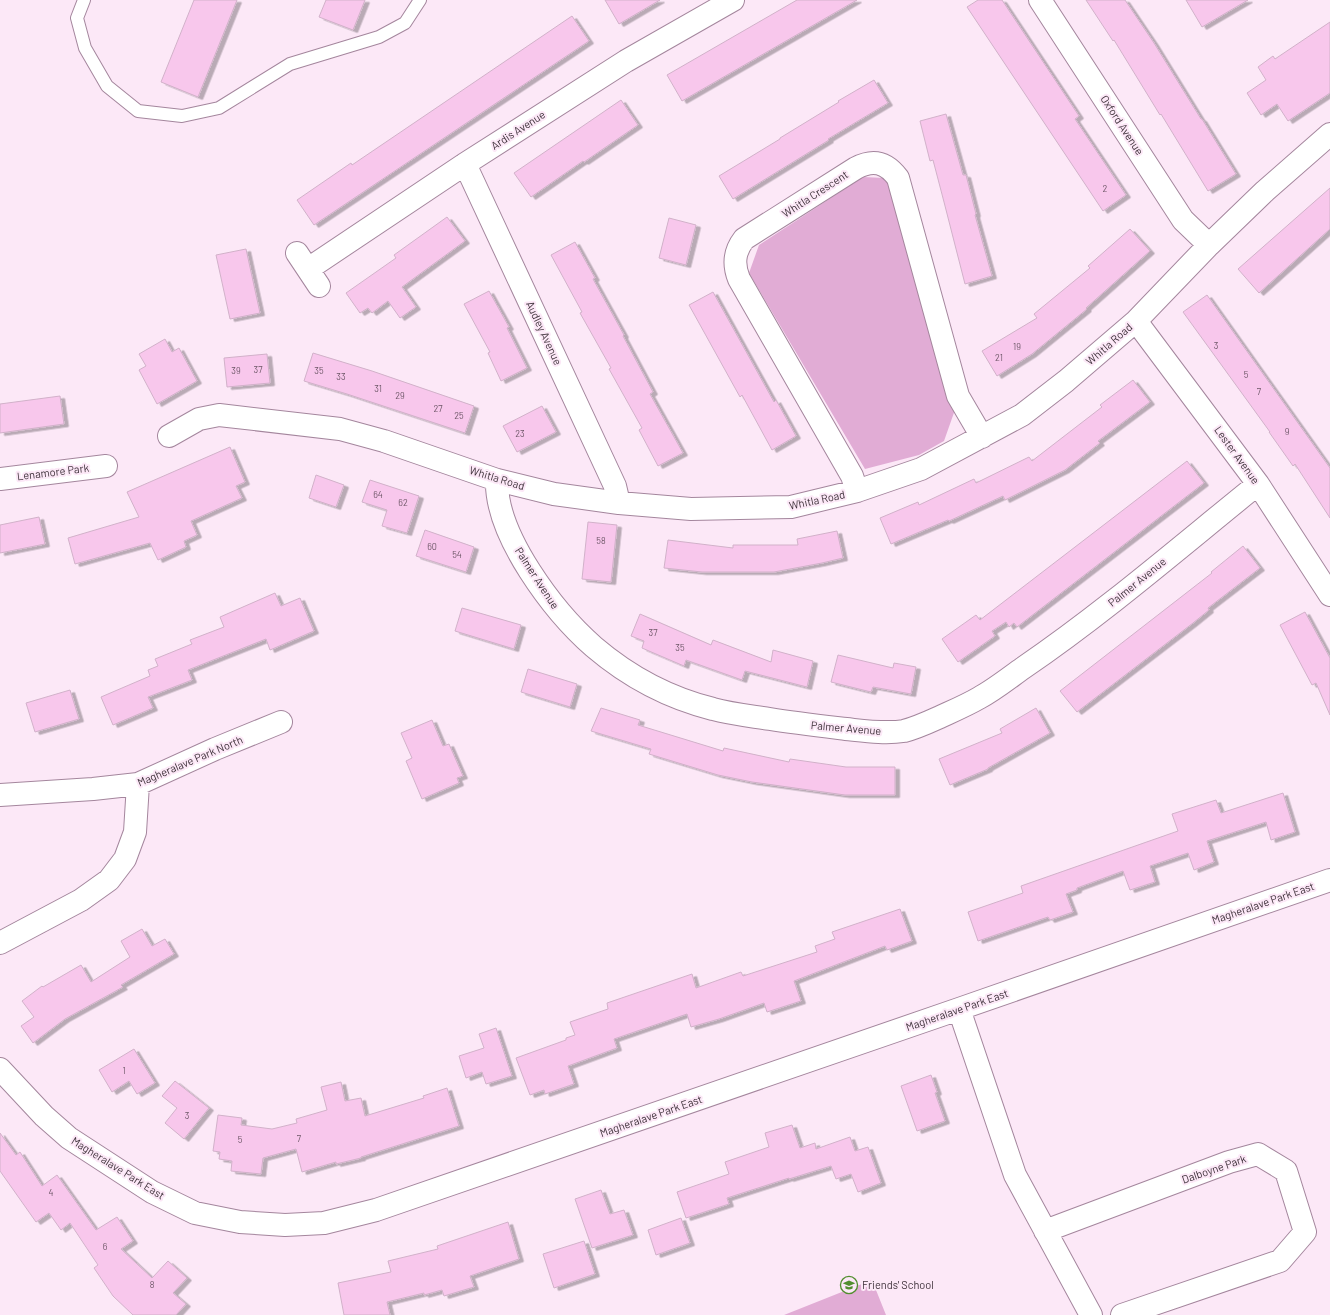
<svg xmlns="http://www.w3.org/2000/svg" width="1330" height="1315" viewBox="0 0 1330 1315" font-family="Barlow,sans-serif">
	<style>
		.green { fill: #e1acd5 }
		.building { fill: #f8c7ec; stroke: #d1b1c9; filter: url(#shadow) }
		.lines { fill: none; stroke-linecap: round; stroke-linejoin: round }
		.lane-casing { stroke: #a4869d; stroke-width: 14 }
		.street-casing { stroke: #a4869d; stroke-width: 24 }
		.lane { stroke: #fff; stroke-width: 12 }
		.street { stroke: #fff; stroke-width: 22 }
		.labels { text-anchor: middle; stroke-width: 4; stroke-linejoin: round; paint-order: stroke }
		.number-label { font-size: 9px; fill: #6d5767 }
		.street-label { font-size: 11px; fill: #3f323b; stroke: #fce8f7 }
		.poi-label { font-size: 11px; fill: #3f323b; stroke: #fce8f7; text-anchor: start }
	</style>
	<defs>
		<filter id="shadow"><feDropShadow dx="4.5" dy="2.5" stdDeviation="0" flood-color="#0004"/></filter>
	</defs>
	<rect width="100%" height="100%" fill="#fce8f7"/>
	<!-- green -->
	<path class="green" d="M 863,177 L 885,178 L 894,189 L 956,407 L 944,441 L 919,455 L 865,469 L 749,273 L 759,245 Z
		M 872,1280 L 886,1315 L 784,1315 Z"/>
	<!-- building -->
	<path class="building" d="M 194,0 L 237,0 L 198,97 L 161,82 Z
		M 326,0 L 365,0 L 353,30 L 319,17 Z
		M 605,0 L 660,0 L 619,24 Z
		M 797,0 L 857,0 L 682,101 L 667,75 Z
		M 978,0 L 1002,0 L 1079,116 L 1075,119 L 1126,195 L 1103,211 L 967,7 Z
		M 1086,0 L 1125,0 L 1154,43 L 1201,119 L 1202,119 L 1236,174 L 1208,191 L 1161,114 L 1160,115 L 1114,40 L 1113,41 Z
		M 1186,0 L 1248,0 L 1202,27 Z
		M 572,16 L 589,41 L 314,225 L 297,200 L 351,163 L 352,165 Z
		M 1330,22 L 1330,93 L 1288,121 L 1277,104 L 1261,115 L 1247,93 L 1266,80 L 1258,67 L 1273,56 L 1275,59 Z
		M 874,80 L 888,103 L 828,139 L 829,140 L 733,199 L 719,176 L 780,139 L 780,138 L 839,102 L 838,101 Z
		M 621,100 L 638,125 L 584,162 L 583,161 L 531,197 L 514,173 Z
		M 946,114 L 963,175 L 966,175 L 976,214 L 975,215 L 992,276 L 965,284 L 944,202 L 933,160 L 930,161 L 920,121 Z
		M 1330,188 L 1330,229 L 1259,293 L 1238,269 Z
		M 447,217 L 465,241 L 402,287 L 416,307 L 400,318 L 388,301 L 372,313 L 368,308 L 360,313 L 346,293 L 396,258 L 394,255 Z
		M 669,218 L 696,225 L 686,265 L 659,258 Z
		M 1130,229 L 1150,251 L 1086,308 L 1087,309 L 1032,354 L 997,376 L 982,351 L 1037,318 L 1034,314 L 1090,268 L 1088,266 Z
		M 575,242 L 595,278 L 593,279 L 624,335 L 623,336 L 653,392 L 650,394 L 683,453 L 658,466 L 639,430 L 642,428 L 609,369 L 611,368 L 580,313 L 582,312 L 551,255 Z
		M 246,249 L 260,313 L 230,319 L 216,255 Z
		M 489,291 L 509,327 L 507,328 L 527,368 L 501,381 L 488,353 L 490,352 L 464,304 Z
		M 713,292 L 774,402 L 776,400 L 796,436 L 772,450 L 742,395 L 740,397 L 689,305 Z
		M 1207,295 L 1330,468 L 1330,518 L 1295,464 L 1293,466 L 1269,432 L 1270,432 L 1183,312 Z
		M 165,339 L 172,352 L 179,348 L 197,381 L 157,404 L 139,370 L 146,366 L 139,354 Z
		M 313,353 L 372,371 L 474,406 L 465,433 L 347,394 L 304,381 Z
		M 267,354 L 270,383 L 227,387 L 224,358 Z
		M 1133,380 L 1150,402 L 1098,441 L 1100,443 L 1065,470 L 1005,500 L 1003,496 L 949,521 L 948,520 L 891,544 L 880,518 L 918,502 L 919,505 L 974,479 L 976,483 L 1029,457 L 1032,461 L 1102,407 L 1100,405 Z
		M 60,396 L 64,424 L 0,433 L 0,404 Z
		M 542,406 L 556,432 L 517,452 L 503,426 Z
		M 230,447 L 245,482 L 236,486 L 242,498 L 191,521 L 197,535 L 184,541 L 186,547 L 158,560 L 150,543 L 75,564 L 68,538 L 139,517 L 127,492 Z
		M 1187,461 L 1204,483 L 1017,627 L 1014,623 L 1009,627 L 1006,622 L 992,631 L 995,636 L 958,662 L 942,639 L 976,615 L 980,620 Z
		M 316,475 L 344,485 L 336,507 L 309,498 Z
		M 370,480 L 419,496 L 407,533 L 382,526 L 387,510 L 362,502 Z
		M 39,517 L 45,544 L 0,553 L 0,525 Z
		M 588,522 L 617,525 L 611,582 L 582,579 Z
		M 425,530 L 474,547 L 466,572 L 416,556 Z
		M 837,531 L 843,558 L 822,563 L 774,572 L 702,572 L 664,568 L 668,540 L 733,548 L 733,545 L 798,545 L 797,539 Z
		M 1243,546 L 1260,568 L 1208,608 L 1209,610 L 1193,623 L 1077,712 L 1060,691 L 1212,573 L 1211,572 Z
		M 275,593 L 281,606 L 300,598 L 314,631 L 270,650 L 266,639 L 188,670 L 192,680 L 148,697 L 153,708 L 113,725 L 101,697 L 150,676 L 148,670 L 158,666 L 155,659 L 192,644 L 190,640 L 224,627 L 220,617 Z
		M 462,608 L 521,625 L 514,649 L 455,631 Z
		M 1305,612 L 1330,658 L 1330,715 L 1316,683 L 1312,685 L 1280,625 Z
		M 640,614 L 711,645 L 713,640 L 771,662 L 773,650 L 813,661 L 807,687 L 745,671 L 742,680 L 686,660 L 684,666 L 642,648 L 644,641 L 631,636 Z
		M 838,655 L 893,668 L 894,663 L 916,667 L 911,694 L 873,687 L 871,692 L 831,682 Z
		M 528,669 L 577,684 L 570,707 L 521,692 Z
		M 70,690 L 79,719 L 35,732 L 26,703 Z
		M 601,708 L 640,720 L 638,725 L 723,751 L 724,748 L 789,762 L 790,759 L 846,767 L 895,767 L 895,795 L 845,795 L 752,782 L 718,775 L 649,754 L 651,749 L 591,731 Z
		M 1036,708 L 1050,733 L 988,768 L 988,769 L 950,785 L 939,759 L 1002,733 L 1000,729 Z
		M 432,720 L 443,746 L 449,744 L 463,776 L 457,778 L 459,783 L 422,799 L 406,761 L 412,758 L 401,733 Z
		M 1283,793 L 1295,832 L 1271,840 L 1266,822 L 1207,841 L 1214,862 L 1194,870 L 1188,853 L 1150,866 L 1155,882 L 1130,890 L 1123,871 L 1077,888 L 1077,890 L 1066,894 L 1073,912 L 1050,920 L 1048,917 L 978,941 L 968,912 L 1023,893 L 1021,886 L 1178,831 L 1172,814 L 1216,800 L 1221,813 Z
		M 900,909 L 912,941 L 887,950 L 885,946 L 794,981 L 801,1001 L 767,1012 L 764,1003 L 719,1019 L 691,1027 L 687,1014 L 614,1039 L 617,1048 L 568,1066 L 574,1084 L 545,1094 L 544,1090 L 530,1095 L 516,1058 L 566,1040 L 566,1038 L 575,1035 L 570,1022 L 608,1009 L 607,1003 L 692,974 L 696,988 L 741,972 L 743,976 L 817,952 L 815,946 L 835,939 L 832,932 Z
		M 142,929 L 152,946 L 165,939 L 174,954 L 121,985 L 123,987 L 65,1019 L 33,1043 L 21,1026 L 34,1017 L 22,1001 L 42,986 L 43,987 L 81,965 L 91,982 L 130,957 L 121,941 Z
		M 496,1028 L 512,1076 L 486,1084 L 482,1072 L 466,1078 L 459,1056 L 484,1048 L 479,1034 Z
		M 134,1049 L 155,1083 L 137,1094 L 129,1081 L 112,1092 L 99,1070 Z
		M 931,1075 L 937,1092 L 935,1093 L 945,1121 L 917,1131 L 901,1086 Z
		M 175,1081 L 209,1108 L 184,1139 L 165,1123 L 177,1108 L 162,1096 Z
		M 341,1082 L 345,1101 L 361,1098 L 365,1116 L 424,1098 L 423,1096 L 447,1088 L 459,1126 L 361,1157 L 361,1158 L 336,1164 L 336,1162 L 302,1172 L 296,1149 L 263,1158 L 261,1174 L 231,1171 L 232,1161 L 219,1159 L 220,1152 L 213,1151 L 218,1115 L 242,1118 L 241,1125 L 272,1129 L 297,1123 L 296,1119 L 327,1110 L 321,1087 Z
		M 792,1125 L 800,1148 L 815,1143 L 816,1149 L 850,1137 L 855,1151 L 868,1147 L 881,1183 L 858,1192 L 851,1174 L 836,1179 L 831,1166 L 789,1179 L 789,1178 L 727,1198 L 729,1204 L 686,1218 L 677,1192 L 729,1174 L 725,1162 L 769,1147 L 765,1133 Z
		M 0,1133 L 16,1155 L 20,1152 L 42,1186 L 57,1175 L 96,1230 L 117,1217 L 133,1241 L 121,1249 L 152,1278 L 168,1261 L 187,1278 L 173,1293 L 186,1304 L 176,1315 L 133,1315 L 113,1296 L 94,1268 L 98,1265 L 70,1223 L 61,1230 L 49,1213 L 36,1222 L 0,1171 Z
		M 601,1190 L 610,1214 L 624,1210 L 633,1235 L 592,1248 L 575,1199 Z
		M 681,1218 L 690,1243 L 656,1255 L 648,1230 Z
		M 508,1222 L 519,1259 L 470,1276 L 474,1287 L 444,1296 L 442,1290 L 424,1295 L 424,1293 L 387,1302 L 390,1315 L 344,1315 L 338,1283 L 391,1272 L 388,1261 L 438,1249 L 437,1246 Z
		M 584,1241 L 595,1274 L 554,1288 L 543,1254 Z"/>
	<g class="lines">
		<!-- lane casing -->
		<g class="lane-casing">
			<path id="lane" d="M 84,0 L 77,18 L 85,48 L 107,86 L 138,111 L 182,116 L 219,108 L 290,64 L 379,37 L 405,23 L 420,0"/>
		</g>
		<!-- street casing -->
		<g class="street-casing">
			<path id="street" d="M 1040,0 L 1183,220 L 1209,245
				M 465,164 L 615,486 L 619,503
				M 297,253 L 319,286
				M 308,269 L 465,164 L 626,61 L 733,0
				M 1136,321 L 1258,484 L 1330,595
				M 169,436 L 199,419 L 219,415 L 340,429 L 384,441 L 497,480 L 554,494 L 619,503 L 691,509 L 791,507 L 857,491 L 921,469 L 1022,415 L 1066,381 L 1136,321 L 1209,245 L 1265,191 L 1330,134
				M 0,479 L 106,466
				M 497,480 C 495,535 554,612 594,647 C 628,676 669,698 713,709 C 731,714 751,716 770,719 C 795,723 821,726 846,729 C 865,731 885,734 904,731 C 916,728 929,722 940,717 C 953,711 967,705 979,698 C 994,690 1009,678 1023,668 C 1105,612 1181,546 1258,484
				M 857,491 L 852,476 L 739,279 C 733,264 734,252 744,239 L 856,168 C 873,159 886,162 898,178 L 958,396 L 982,437
				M 0,795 L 93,789 L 138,784 L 215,749 L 281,722
				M 0,943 L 81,900 L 109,880 L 125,859 L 135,832 L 138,784
				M 959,1009 L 1015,1175 L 1091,1315
				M 0,1069 L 44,1116 L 69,1138 L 152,1192 L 195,1213 L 240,1222 L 285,1225 L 324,1223 L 376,1210 L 959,1009 L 1330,880
				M 1045,1231 L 1229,1162 L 1258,1154 L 1286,1171 L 1305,1232 L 1280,1261 L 1122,1315"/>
		</g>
		<!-- lane -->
		<use href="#lane" class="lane"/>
		<!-- street -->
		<use href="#street" class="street"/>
	</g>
	<!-- icons -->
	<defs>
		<g id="school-ring" transform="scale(0.9)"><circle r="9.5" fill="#fce8f7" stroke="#518e2e" stroke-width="1.5"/><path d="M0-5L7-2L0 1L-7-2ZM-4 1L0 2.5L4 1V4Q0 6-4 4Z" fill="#518e2e"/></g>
	</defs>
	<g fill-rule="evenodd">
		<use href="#school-ring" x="849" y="1285"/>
	</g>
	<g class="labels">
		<!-- number labels -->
		<g class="number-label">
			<text x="1105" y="192">2</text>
			<text x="1216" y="349">3</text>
			<text x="1017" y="350">19</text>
			<text x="999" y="361">21</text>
			<text x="258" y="373">37</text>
			<text x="236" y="374">39</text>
			<text x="319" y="374">35</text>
			<text x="1246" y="378">5</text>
			<text x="341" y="380">33</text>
			<text x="378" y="392">31</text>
			<text x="1259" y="395">7</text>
			<text x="400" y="399">29</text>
			<text x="438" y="412">27</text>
			<text x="459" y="419">25</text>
			<text x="1287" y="435">9</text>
			<text x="520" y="437">23</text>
			<text x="378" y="498">64</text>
			<text x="403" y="506">62</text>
			<text x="601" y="544">58</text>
			<text x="432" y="550">60</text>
			<text x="457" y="558">54</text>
			<text x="653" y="636">37</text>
			<text x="680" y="651">35</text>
			<text x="124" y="1074">1</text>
			<text x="187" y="1119">3</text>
			<text x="299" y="1142">7</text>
			<text x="240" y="1143">5</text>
			<text x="51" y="1196">4</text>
			<text x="105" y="1250">6</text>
			<text x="152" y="1288">8</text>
		</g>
		<!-- street labels -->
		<g class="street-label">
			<text transform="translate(1122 125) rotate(57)" y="4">Oxford Avenue</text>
			<text transform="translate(518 130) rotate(-33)" y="4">Ardis Avenue</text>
			<text transform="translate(815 194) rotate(-33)" y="4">Whitla Crescent</text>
			<text transform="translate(544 333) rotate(65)" y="4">Audley Avenue</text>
			<text transform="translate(1109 344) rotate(-41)" y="4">Whitla Road</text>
			<text transform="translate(1237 455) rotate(54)" y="4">Lester Avenue</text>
			<text transform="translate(53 472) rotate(-7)" y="4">Lenamore Park</text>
			<text transform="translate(497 478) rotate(17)" y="4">Whitla Road</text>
			<text transform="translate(817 500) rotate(-12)" y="4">Whitla Road</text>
			<text transform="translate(537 578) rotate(57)" y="4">Palmer Avenue</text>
			<text transform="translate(1137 582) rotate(-39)" y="4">Palmer Avenue</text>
			<text transform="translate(846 728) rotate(5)" y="4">Palmer Avenue</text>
			<text transform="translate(190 761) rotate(-23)" y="4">Magheralave Park North</text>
			<text transform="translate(1263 903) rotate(-19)" y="4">Magheralave Park East</text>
			<text transform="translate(957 1010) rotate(-19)" y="4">Magheralave Park East</text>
			<text transform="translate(651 1116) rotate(-19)" y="4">Magheralave Park East</text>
			<text transform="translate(118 1168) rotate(32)" y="4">Magheralave Park East</text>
			<text transform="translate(1214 1169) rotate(-19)" y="4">Dalboyne Park</text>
		</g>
		<!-- poi labels -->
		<g class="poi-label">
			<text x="862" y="1289">Friends' School</text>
		</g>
	</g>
</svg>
